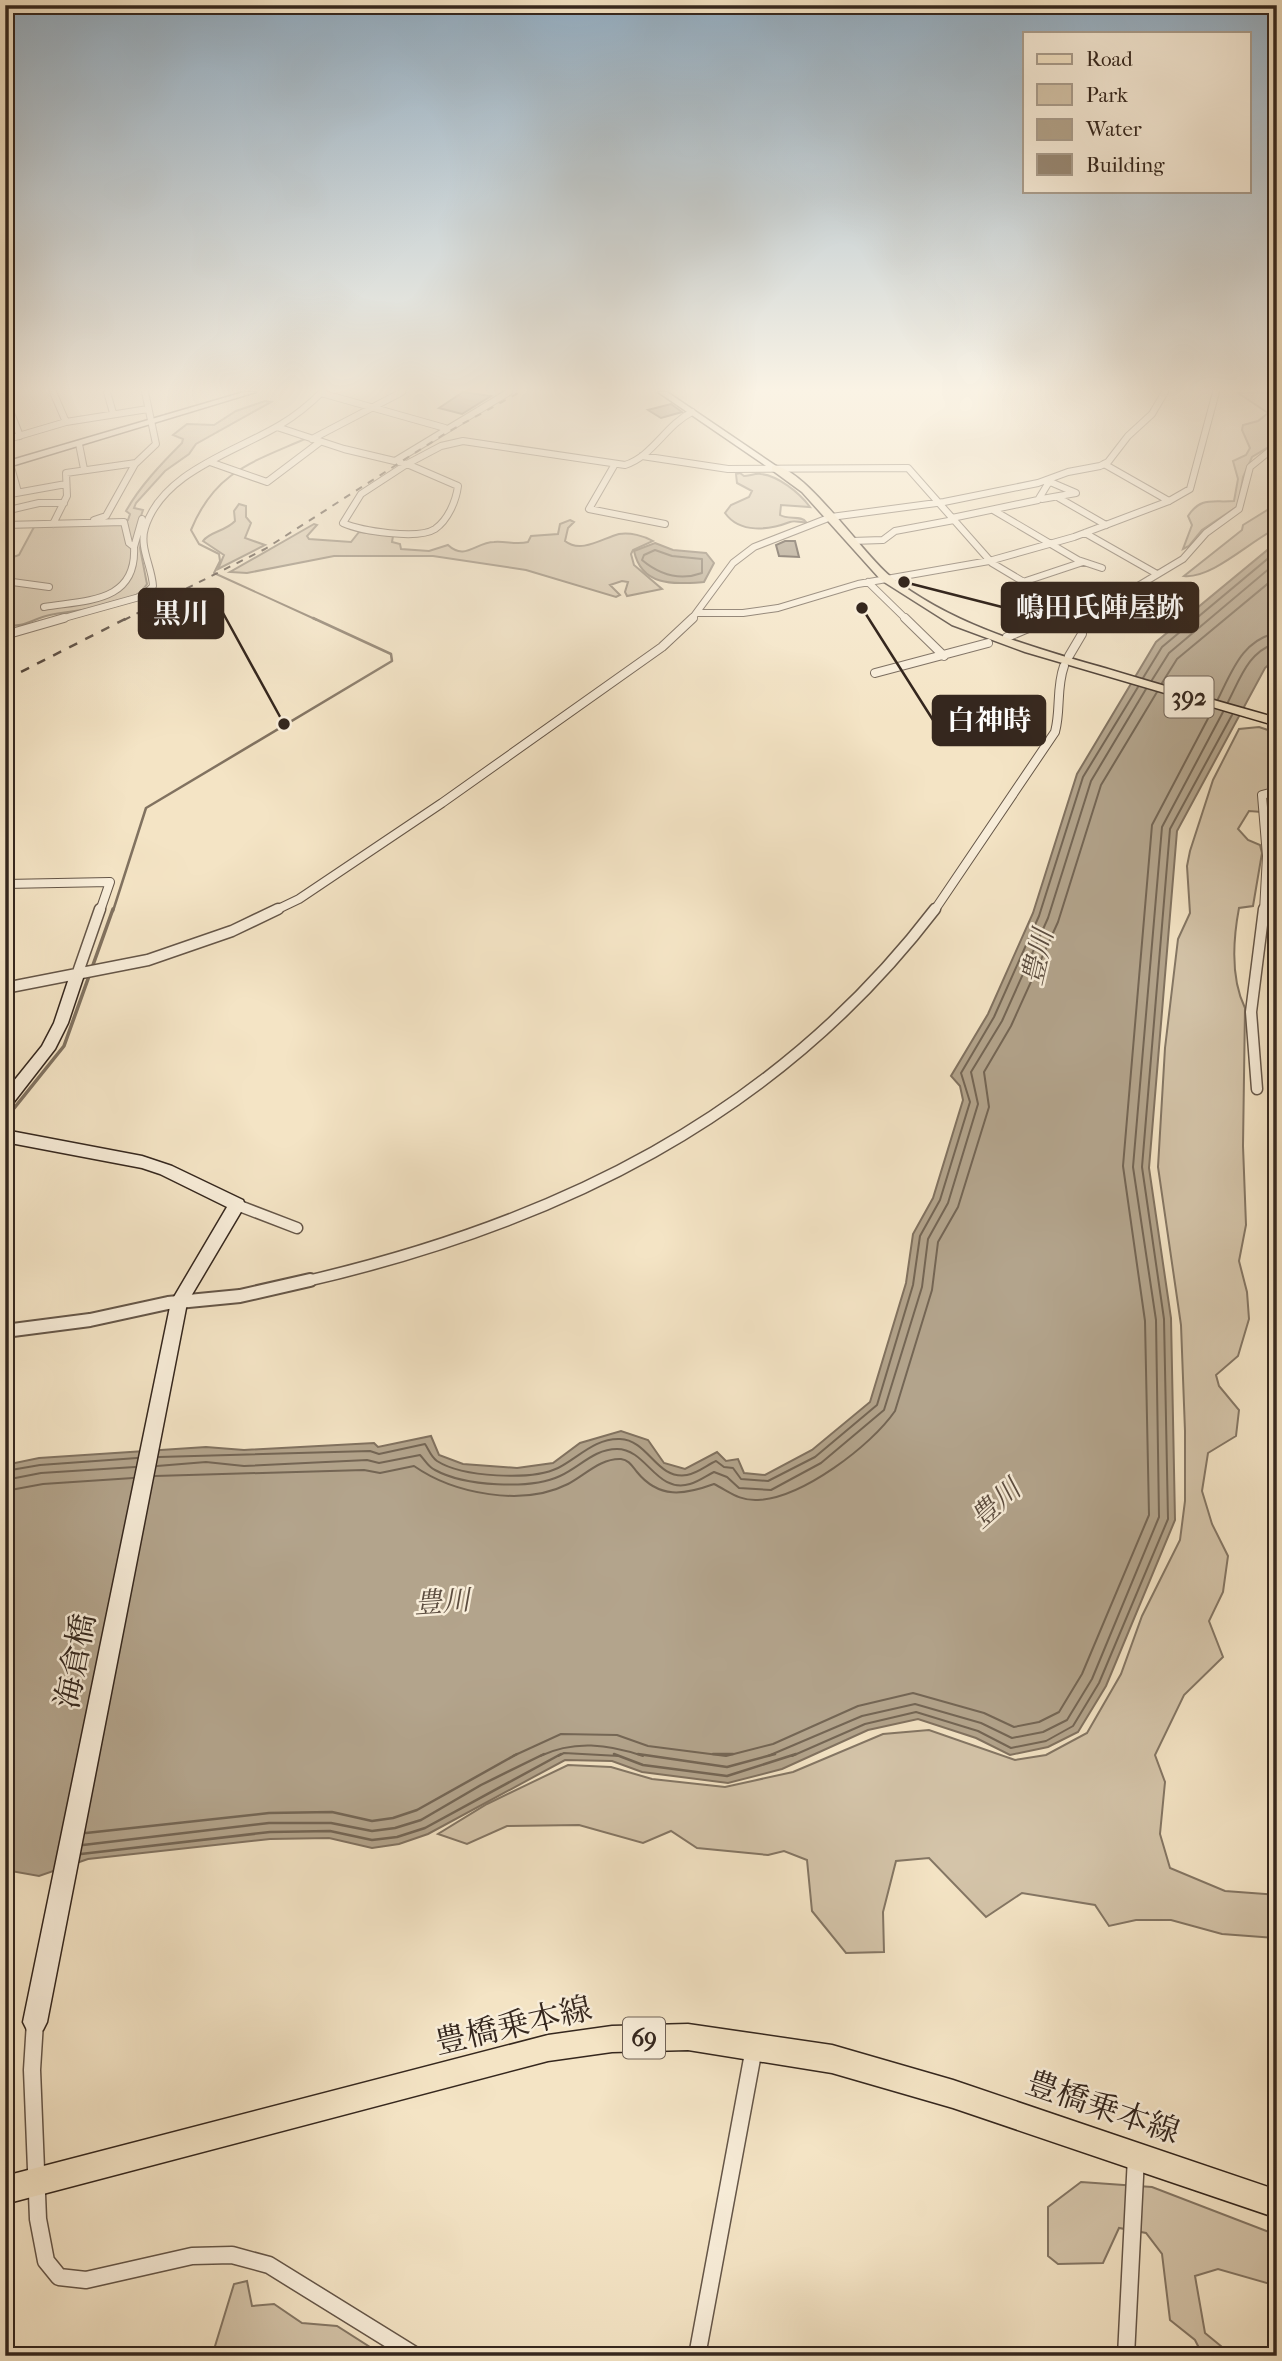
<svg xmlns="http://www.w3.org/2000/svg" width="1282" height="2361" viewBox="0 0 1282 2361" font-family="'IM FELL French Canon','Noto Serif JP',serif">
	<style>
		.green { fill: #d4c4a9; stroke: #847664; stroke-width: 2 }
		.water { fill: #b3a48c; stroke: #817260; stroke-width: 2 }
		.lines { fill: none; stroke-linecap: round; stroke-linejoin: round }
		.shore-far1 { stroke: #746655; stroke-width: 2 }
		.shore { stroke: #746655; stroke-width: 2.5 }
		.stream-far2 { stroke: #817260; stroke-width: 2 }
		.stream-far1 { stroke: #817260; stroke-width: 2.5 }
		.stream { stroke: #817260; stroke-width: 3.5 }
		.building { fill: #988975; stroke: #35271e; stroke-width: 2 }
		.street-far4-casing { stroke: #655648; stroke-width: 8 }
		.street-far3-casing { stroke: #655648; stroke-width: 10 }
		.street-far2-casing { stroke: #655648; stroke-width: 13 }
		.street-far1-casing { stroke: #655648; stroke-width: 16 }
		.street-casing { stroke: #655648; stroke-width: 19 }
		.secondary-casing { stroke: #35271e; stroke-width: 3 }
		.primary-casing { stroke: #35271e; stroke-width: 3 }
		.street-far4 { stroke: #f8edd9; stroke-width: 6 }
		.street-far3 { stroke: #f8edd9; stroke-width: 8 }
		.street-far2 { stroke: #f8edd9; stroke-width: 10 }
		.street-far1 { stroke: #f8edd9; stroke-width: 12 }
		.street { stroke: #f8edd9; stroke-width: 16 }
		.secondary { fill: #f8edd9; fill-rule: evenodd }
		.primary { fill: #f4e4c5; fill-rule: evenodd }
		.rail-far1 { stroke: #35271e; stroke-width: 2; stroke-dasharray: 7 7; stroke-linecap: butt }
		.rail { stroke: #35271e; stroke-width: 2.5; stroke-dasharray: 9 9; stroke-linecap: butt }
		.labels { text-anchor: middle; stroke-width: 5; stroke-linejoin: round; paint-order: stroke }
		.shield { fill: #f8edd9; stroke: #706256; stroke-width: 2 }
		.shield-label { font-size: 24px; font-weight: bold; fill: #35271e }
		.water-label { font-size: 28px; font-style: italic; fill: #5b4c3f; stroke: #f8edd9 }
		.near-street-label { font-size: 32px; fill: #35271e; stroke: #f8edd9 }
		.leader { fill: none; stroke: #35271e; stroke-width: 2.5 }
		.callout-dot { fill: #35271e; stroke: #f8edd9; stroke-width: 2.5 }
		.callout { fill: #35271e; stroke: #35271e; stroke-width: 2.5 }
		.callout-label { font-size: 28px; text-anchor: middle; font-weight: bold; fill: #fff }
	</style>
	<rect width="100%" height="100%" fill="#f4e4c5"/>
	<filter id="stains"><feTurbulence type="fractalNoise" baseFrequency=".00286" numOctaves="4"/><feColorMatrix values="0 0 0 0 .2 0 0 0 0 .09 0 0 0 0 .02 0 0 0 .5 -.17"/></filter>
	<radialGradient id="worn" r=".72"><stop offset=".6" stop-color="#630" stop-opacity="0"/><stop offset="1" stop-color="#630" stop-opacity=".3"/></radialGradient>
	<!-- green -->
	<path class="green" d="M 1277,392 L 1277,442 L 1252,457 L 1243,477 L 1238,506 L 1202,530 L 1189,546 L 1183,549 L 1192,525 L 1188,516 C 1201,496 1213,503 1234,501 L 1238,479 L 1233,461 L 1246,455 L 1250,448 L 1242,430 L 1243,425 L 1258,421 L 1268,413 L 1238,393 Z
		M 265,401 L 271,402 L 196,444 L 189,454 L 165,471 L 136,503 L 134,508 L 143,510 L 140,519 L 145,521 L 140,548 L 147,584 C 131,611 74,608 46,616 C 31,620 23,628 5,625 L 11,593 L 5,585 L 5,560 L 19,555 L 34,527 L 121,523 L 128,520 L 130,514 L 126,511 C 140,486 161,464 182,443 L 183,439 L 173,435 L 187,424 L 214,425 L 236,411 Z
		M 740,473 L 744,476 C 749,476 756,473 761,474 C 778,476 799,492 810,507 L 781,505 L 780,515 C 788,520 802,515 806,522 C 800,523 795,520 790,522 C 769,530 740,534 725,513 L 731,505 L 749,497 L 752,491 L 737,483 L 736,474 Z
		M 239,504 L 246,506 L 246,517 L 251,523 L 245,538 L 265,545 L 218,569 L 224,555 L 203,541 C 209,532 226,531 235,521 L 234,511 Z
		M 1277,504 L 1277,528 C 1250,541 1212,579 1184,576 L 1242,530 L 1243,525 Z
		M 570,520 L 574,522 L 568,528 L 565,541 C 581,554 603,538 619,534 C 630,532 644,536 653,541 L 633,550 L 631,554 L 634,565 L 662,589 L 627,596 L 625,592 L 628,582 L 622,581 L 610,585 L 620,595 L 616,597 L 526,570 L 433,556 L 334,556 L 247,573 L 230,572 L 314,524 L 317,525 L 307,536 L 309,539 L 351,542 L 359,532 L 393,536 L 392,542 L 400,544 L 401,549 L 429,551 L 448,545 C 465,561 476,542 494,542 C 506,541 517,545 528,542 L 531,536 L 558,534 L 560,524 Z
		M 1259,727 L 1277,733 L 1277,813 L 1249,811 L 1238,829 L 1248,840 L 1260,845 L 1262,853 L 1253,906 L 1239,908 C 1233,940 1231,979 1245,1008 L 1243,1146 L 1246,1225 L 1239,1261 L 1247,1292 L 1249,1319 L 1238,1356 L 1216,1375 L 1219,1386 L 1239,1410 L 1236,1436 L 1208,1453 L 1202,1491 L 1212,1524 L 1228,1556 L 1223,1592 L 1209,1621 L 1223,1657 L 1184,1695 L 1155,1755 L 1165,1782 L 1160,1834 L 1170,1868 L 1225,1891 L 1277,1895 L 1277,1938 L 1222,1934 L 1171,1920 L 1136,1920 L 1109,1926 L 1095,1905 L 1022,1893 L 986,1917 L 929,1858 L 896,1861 L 883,1912 L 884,1952 L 846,1953 L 812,1911 L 807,1860 L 784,1851 L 768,1855 L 697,1848 L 671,1831 L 643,1843 L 579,1825 L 507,1826 L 467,1844 L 438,1834 L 487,1804 L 568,1765 L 611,1767 L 652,1779 L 725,1787 L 793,1772 L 883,1734 L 929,1730 L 1015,1760 L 1046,1755 L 1087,1733 L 1121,1674 L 1142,1616 L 1180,1540 L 1185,1501 L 1185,1431 L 1181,1325 L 1158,1167 L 1165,1048 L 1178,939 L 1190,913 L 1187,866 L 1190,851 L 1213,780 L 1239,729 Z
		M 1081,2182 L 1152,2187 L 1277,2235 L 1277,2286 L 1218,2269 L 1195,2276 L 1205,2333 L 1233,2356 L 1203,2356 L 1195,2340 L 1170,2320 L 1162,2254 L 1146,2233 L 1119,2228 L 1103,2263 L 1058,2264 L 1048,2256 L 1048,2207 Z
		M 247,2281 L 252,2306 L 274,2304 L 302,2323 L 337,2326 L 384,2356 L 212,2356 L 234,2284 Z"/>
	<!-- water -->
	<path class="water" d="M 1277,542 L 1277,657 L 1265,668 L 1177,831 L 1149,1168 L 1171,1318 L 1175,1520 L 1106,1686 L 1078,1732 L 1048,1747 L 1010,1755 L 976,1738 L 918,1719 L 868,1730 L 782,1769 L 728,1783 L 642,1772 L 612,1761 L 565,1760 L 428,1834 L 399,1844 L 372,1848 L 329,1838 L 270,1839 L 88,1859 L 39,1876 L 5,1870 L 5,1465 L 39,1458 L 206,1447 L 244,1450 L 374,1443 L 378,1447 L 431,1436 L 439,1455 L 463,1464 L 517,1468 L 553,1463 L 580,1443 L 621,1431 L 648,1440 L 664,1463 L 685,1469 L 717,1452 L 726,1461 L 738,1459 L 744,1473 L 765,1475 L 812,1450 L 870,1402 L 906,1283 L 913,1234 L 933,1198 L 963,1100 L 960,1086 L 951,1076 L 988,1014 L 1033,913 L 1077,774 L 1156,642 Z
		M 655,543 L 673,550 L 706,553 L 714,563 L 704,582 C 674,584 642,587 634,551 Z"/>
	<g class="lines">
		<!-- shore-far1 -->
		<path class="shore-far1" d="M 655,550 L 672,556 L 702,559 L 702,573 C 680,581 660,575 642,560 L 644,555 Z
			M 1143,678 L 1162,647 L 1277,551
			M 1152,680 L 1169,653 L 1277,562
			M 1162,683 L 1177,659 L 1277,576
			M 1218,699 C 1232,671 1243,639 1277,633
			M 1228,702 C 1240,679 1249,650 1277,643
			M 159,1457 L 370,1451 L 379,1454 L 425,1444 C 429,1450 431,1457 437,1461 C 462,1477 531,1481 558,1468 C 578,1458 595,1438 620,1439 C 649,1440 656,1480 687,1475 C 698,1473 707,1465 716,1461 L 724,1467 L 733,1468 L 741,1479 L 768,1481 L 815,1457 L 877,1405 L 913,1285 L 920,1236 L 940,1200 L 970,1102 L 961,1073 L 994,1017 L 1039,916 L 1083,777 L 1138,687
			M 157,1466 L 206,1462 L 244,1466 L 367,1460 L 379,1463 L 420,1455 C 425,1460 428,1467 435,1470 C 464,1486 530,1490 560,1476 C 580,1467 594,1449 617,1449 C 647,1449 656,1494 690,1484 C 698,1482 706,1476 714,1472 L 727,1477 L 739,1488 L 771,1490 L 821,1463 L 884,1410 L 922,1287 L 928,1239 L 948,1203 L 978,1104 L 971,1072 L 1002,1021 L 1048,918 L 1091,781 L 1146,689
			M 5,1471 L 40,1465 L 137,1458
			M 155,1476 L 364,1470 L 380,1473 L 414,1466 C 454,1494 523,1507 568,1484 C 585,1475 601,1458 621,1459 C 629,1460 632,1466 637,1472 C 659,1499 684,1495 714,1484 C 730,1492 739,1501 758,1500 C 802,1498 871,1446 895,1411 L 932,1290 L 938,1242 L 958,1207 L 989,1107 L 984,1072 L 1011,1026 L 1058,922 L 1101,785 L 1157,692
			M 5,1480 L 41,1473 L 135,1467
			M 5,1491 L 43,1484 L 133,1478
			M 513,1756 L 561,1734 L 617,1735 L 648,1746 L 726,1756 L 773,1744 L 858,1706 L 913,1693 L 984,1713 L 1014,1727 L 1039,1722 L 1059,1712 L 1082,1674 L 1149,1515 L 1145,1321 L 1123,1166 L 1152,825 L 1213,709
			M 540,1756 C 574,1740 608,1744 643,1756
			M 558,1756 L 564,1753 L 619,1756
			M 768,1756 L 862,1716 L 915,1704 L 981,1723 L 1012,1738 L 1043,1732 L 1067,1720 L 1092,1679 L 1159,1517 L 1156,1320 L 1133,1167 L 1162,827 L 1223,712
			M 792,1756 L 865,1724 L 916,1712 L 978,1731 L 1011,1748 L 1046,1741 L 1073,1726 L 1099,1683 L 1168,1519 L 1164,1319 L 1142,1167 L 1170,829 L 1232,715"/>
		<!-- shore -->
		<path class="shore" d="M 614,1754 L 643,1765 L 727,1776 L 796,1754
			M 638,1754 L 727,1767 L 775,1754
			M 713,1754 L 733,1754
			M 86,1833 L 269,1813 L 332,1812 L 372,1821 L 393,1818 L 417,1810 L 517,1754
			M 83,1845 L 269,1823 L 331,1823 L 372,1831 L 395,1828 L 421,1820 L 481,1785 L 544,1754
			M 81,1854 L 270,1832 L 330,1831 L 372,1840 L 397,1837 L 425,1828 L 561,1754"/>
		<!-- stream-far2 -->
		<path class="stream-far2" d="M 307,438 C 253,462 215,471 191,530 L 199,544 L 219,554 L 220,561 L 214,573 L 317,620"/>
		<!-- stream-far1 -->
		<path class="stream-far1" d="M 113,911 L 146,808 L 392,661 L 391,654 L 313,618"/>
		<!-- stream -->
		<path class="stream" d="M 7,1117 L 64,1046 L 113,909"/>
	</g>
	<!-- building -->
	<path class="building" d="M 463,392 L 491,396 L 462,414 L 439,408 Z
		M 671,404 L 682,412 L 661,418 L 648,410 Z
		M 785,541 L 795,541 L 799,557 L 779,556 L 776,545 Z"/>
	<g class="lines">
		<!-- street-far4 casing -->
		<g class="street-far4-casing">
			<path id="street-far4" d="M 53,392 L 66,422
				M 107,392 L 113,413
				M 321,393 L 445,428
				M 5,398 L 20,436
				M 277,427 L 344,449 L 407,464 L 441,446 L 463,441 L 625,465 C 652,457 666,425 692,412
				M 312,439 L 402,392
				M 5,440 L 66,422 L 148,409
				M 79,444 L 84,469
				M 642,456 L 728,469 L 908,468 L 992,563 L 1059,603 L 1078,620
				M 5,461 L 11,467 L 18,492
				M 395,461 L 509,392
				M 210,462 L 267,482 L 320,442
				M 407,464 L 458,486 C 456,501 448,520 435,529 C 418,540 361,531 343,523 L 361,494 Z
				M 615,464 L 589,509 L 665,524
				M 1104,464 L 1169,501
				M 5,495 L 66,484
				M 1059,498 L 1106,525
				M 1042,499 L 1076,493 L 1048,481
				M 993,510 L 1078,560 L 1102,568
				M 5,511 L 39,503 L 64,503
				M 952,518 L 1038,500 L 1049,482
				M 94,520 L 106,516 L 135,464 L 156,444 L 145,392
				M 53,524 L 67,496 L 66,473 L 136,463
				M 5,525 L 124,522 L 129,543 L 134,547 L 142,519
				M 1085,533 L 1157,574
				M 851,541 L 883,540 L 895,531 L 954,520
				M 5,581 L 49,587
				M 868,582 L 907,620
				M 1023,582 L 1083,562
				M 44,607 C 86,600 137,603 134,547
				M 1068,609 L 1123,595 L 1183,559 L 1206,533 L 1239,509 L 1250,467 L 1277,445
				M 699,613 L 743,613 L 778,608 L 858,584 L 989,561 L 1074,537 L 1169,501 L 1190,489 L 1216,392
				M 57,620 L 143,596 L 153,586 C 152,567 139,547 145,528 C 162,472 235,452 280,425 C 295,416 309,405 322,392
				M 691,620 L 733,563 L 754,547 L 831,517 L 944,502 L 1038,483 L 1068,472 L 1100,466 L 1108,462 L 1128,436 L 1152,414 L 1165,392
				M 1048,620 L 1070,611"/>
		</g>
		<!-- street-far3 casing -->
		<g class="street-far3-casing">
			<path id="street-far3" d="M 905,618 L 944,656
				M 5,635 L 64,618
				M 1007,637 L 1052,618
				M 1069,656 L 1082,634 L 1081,623 L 1076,618
				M 875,673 L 988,643
				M 5,884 L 110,882 L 100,911
				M 274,911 L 299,899 L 442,803 L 662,647 L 693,618
				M 934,911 L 1055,732 C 1061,710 1056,688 1064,666
				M 1264,911 L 1267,856 L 1262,795 L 1277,791"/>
		</g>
		<!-- street-far2 casing -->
		<g class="street-far2-casing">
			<path id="street-far2" d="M 77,975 L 100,909
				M 5,988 L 148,960 L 232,931 L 278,909
				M 1257,1089 L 1251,1012 L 1264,909
				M 237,1205 L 297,1228
				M 303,1282 C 555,1224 775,1118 935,909"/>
		</g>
		<!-- street-far1 casing -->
		<g class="street-far1-casing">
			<path id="street-far1" d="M 5,1331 L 90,1320 L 168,1303 L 240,1296 L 310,1280"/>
		</g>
		<!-- street casing -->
		<g class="street-casing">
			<path id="street" d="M 35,2022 L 32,2070 L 38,2219 L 46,2261 L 59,2277 L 86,2280 L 192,2256 L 232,2255 L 269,2265 L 416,2356
				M 697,2356 L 754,2048
				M 1126,2356 L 1136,2157"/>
		</g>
		<!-- secondary casing -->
		<g class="secondary-casing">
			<path id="secondary" d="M 244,392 L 256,392 L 5,468 L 5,462 Z
				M 658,392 L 667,392 L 779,468 L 772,470 Z
				M 77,970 L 84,975 L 68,1023 L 55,1049 L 10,1107 L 5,1109 L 5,1092 L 42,1046 L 54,1023 L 70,975 Z
				M 5,1130 L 142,1156 L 172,1166 L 243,1200 L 245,1205 L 187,1303 L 47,2022 L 43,2030 L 35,2034 L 27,2030 L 23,2022 L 171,1302 L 227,1207 L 160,1174 L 142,1168 L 5,1142 Z"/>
		</g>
		<!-- primary casing -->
		<g class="primary-casing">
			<path id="primary" d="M 772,466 C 802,463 864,556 890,576 C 953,626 1032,647 1108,669 C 1164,686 1221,702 1277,718 L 1277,726 L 1025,652 L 952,625 L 881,580 L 802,492 L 772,470 Z
				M 688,2024 L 832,2045 L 953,2080 L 1277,2190 L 1277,2218 L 953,2108 L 832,2073 L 688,2050 L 612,2052 L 548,2061 L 5,2204 L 5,2176 L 548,2035 L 612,2026 Z"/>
		</g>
		<!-- street-far4 -->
		<use href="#street-far4" class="street-far4"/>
		<!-- street-far3 -->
		<use href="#street-far3" class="street-far3"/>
		<!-- street-far2 -->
		<use href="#street-far2" class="street-far2"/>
		<!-- street-far1 -->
		<use href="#street-far1" class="street-far1"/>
		<!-- street -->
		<use href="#street" class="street"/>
		<!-- secondary -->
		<use href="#secondary" class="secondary"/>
		<!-- primary -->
		<use href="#primary" class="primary"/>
		<!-- rail-far1 -->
		<path class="rail-far1" d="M 124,620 L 265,549 L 446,433 L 520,392"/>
		<!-- rail -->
		<path class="rail" d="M 5,680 L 127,618"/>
	</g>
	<!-- sky -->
	<linearGradient id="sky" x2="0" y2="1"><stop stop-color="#93aec3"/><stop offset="0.54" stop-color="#faf3e5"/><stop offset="1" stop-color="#faf3e5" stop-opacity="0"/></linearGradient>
	<rect width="1282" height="722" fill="url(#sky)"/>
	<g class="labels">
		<!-- shield labels -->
		<g class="shield">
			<rect x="1164.5" y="676.5" width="49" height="41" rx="5"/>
			<rect x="623" y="2017.5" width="42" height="41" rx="5"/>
		</g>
		<g class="shield-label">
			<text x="1189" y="705">392</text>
			<text x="644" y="2046">69</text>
		</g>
		<!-- water labels -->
		<g class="water-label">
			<text transform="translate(1037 957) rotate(-77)" y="10">豊川</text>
			<text transform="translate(995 1503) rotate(-42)" y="10">豊川</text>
			<text transform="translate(442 1601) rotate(-4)" y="10">豊川</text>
		</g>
		<!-- near-street labels -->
		<g class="near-street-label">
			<text transform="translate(75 1661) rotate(-79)" y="11">海倉橋</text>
			<text transform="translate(513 2025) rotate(-13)" y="11">豊橋乗本線</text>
			<text transform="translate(1103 2107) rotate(19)" y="11">豊橋乗本線</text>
		</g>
	</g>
	<!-- callouts -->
	<path class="leader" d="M904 582L1002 607M284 724L223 613M862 608L933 720"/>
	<g class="callout-dot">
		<circle cx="904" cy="582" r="7"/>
		<circle cx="284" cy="724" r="7"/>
		<circle cx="862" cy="608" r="7"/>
	</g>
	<g class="callout">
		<rect x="1002" y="583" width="196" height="49" rx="7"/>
		<rect x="139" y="589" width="84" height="49" rx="7"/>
		<rect x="933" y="696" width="112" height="49" rx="7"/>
	</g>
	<g class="callout-label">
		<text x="1100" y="617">嶋田氏陣屋跡</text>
		<text x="181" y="623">黒川</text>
		<text x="989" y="730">白神時</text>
	</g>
	<!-- margin -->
	<rect width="1282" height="2361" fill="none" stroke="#f4e4c5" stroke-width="28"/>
	<rect x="7" y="7" width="1268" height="2347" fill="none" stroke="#35271e" stroke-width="3.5"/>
	<rect x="14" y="14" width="1254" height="2333" fill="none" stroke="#35271e" stroke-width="2"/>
	<!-- legend -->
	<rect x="1023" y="32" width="228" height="161" fill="#f8edd9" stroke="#aa9e8e" stroke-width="2"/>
	<rect x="1037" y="54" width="35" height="10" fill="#f4e4c5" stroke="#aa9e8e" stroke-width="2"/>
	<text x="1086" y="66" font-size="21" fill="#35271e">Road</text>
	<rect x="1037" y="84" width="35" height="21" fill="#d4c4a9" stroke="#aa9e8e" stroke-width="2"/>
	<text x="1086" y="102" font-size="21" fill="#35271e">Park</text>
	<rect x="1037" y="119" width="35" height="21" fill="#b3a48c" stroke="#aa9e8e" stroke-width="2"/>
	<text x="1086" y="136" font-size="21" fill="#35271e">Water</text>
	<rect x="1037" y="154" width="35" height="21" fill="#988975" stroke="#aa9e8e" stroke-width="2"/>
	<text x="1086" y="172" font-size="21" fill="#35271e">Building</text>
	<rect width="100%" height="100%" filter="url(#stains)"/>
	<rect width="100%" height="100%" fill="url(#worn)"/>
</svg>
